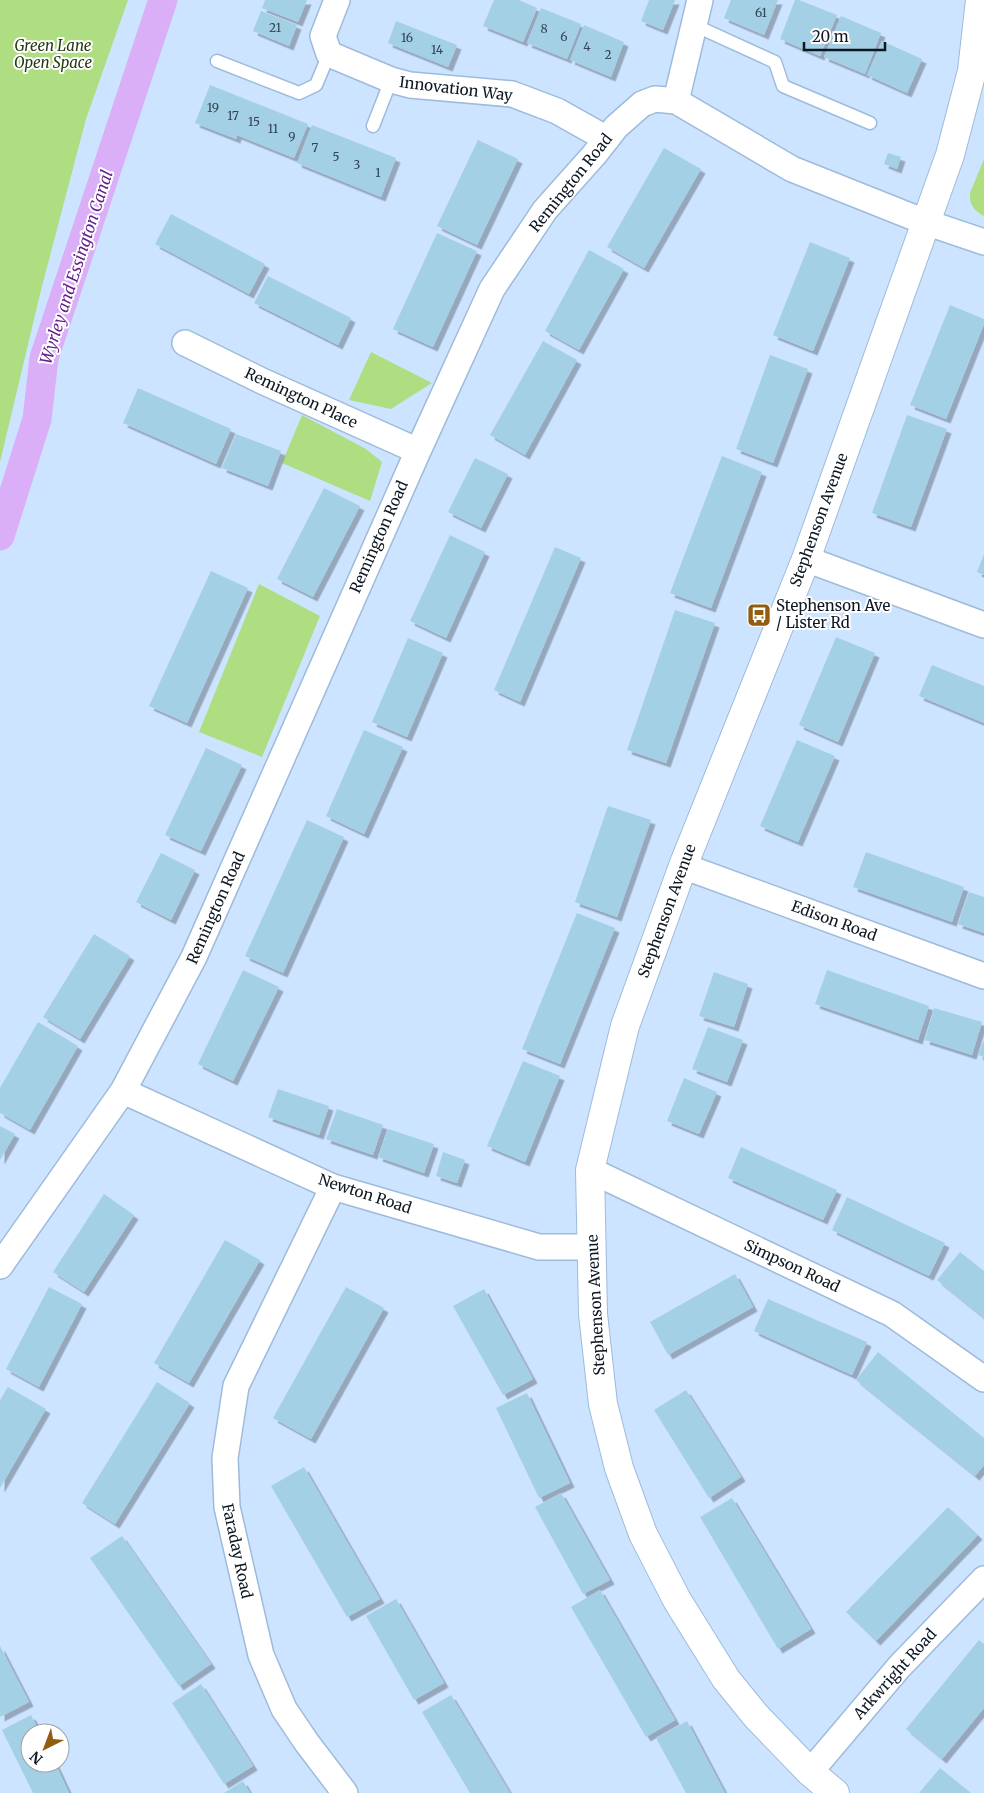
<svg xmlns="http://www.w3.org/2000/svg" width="984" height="1793" viewBox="0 0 984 1793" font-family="Merriweather,serif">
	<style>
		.green { fill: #aede81 }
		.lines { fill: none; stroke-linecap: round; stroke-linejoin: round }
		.canal { stroke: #daaff8; stroke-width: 29 }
		.building { fill: #a4d0e6; filter: url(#shadow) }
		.service-casing { stroke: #9ebbdb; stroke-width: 15 }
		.minor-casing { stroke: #9ebbdb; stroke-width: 28 }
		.tertiary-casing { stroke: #9ebbdb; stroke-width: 30 }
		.service { stroke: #fff; stroke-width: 12 }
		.minor { stroke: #fff; stroke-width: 25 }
		.tertiary { stroke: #fff; stroke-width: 28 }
		.labels { text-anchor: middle; stroke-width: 4; stroke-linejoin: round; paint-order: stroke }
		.number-label { font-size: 12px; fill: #324553 }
		.park-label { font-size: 15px; font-style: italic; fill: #273912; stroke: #fff }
		.street-label { font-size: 15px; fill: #0c1722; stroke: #fff }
		.poi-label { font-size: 15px; fill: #0c1722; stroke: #fff; text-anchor: start }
		.water-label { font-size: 16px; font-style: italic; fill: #652189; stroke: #fff }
	</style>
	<defs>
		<filter id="shadow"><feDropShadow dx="4.5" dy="4.5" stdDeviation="0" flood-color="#0004"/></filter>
	</defs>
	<rect width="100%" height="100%" fill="#cce4ff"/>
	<!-- green -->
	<path class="green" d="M 0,0 L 128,0 L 86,119 L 41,290 L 0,462 Z
		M 984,159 L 984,216 C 974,211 969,204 970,193 Z
		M 371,352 L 432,383 L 391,409 L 349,400 Z
		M 302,415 L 366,449 L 382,462 L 370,501 L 282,463 Z
		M 259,584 L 320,616 L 262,757 L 199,732 Z"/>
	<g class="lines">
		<!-- canal -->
		<path class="canal" d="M 0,536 L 37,419 L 44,358 L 163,0"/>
	</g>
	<!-- building -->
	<path class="building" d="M 265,0 L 307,0 L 298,22 L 262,8 Z
		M 494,0 L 519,0 L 537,8 L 523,42 L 483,26 Z
		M 649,0 L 675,0 L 663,30 L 641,21 Z
		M 731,0 L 778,0 L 764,35 L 724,18 Z
		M 795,0 L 799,0 L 837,15 L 820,56 L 780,39 Z
		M 541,8 L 581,24 L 567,59 L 527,43 Z
		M 261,11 L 297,25 L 289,46 L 253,31 Z
		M 841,16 L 881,33 L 865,74 L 824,57 Z
		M 396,21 L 457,45 L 448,67 L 388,43 Z
		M 584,25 L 624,42 L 611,77 L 570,60 Z
		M 882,41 L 922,59 L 907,93 L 867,75 Z
		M 210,85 L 308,124 L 294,158 L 237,135 L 236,139 L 195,123 Z
		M 312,125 L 396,158 L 381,197 L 297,163 Z
		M 478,140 L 518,159 L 477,245 L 437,226 Z
		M 664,148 L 701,169 L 644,268 L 607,247 Z
		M 888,153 L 901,157 L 897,169 L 884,164 Z
		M 171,214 L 265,264 L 249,294 L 155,244 Z
		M 437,233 L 477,251 L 433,347 L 393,329 Z
		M 810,242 L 850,258 L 813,351 L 773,335 Z
		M 589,250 L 624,269 L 579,350 L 545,331 Z
		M 268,276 L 351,318 L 338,345 L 254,303 Z
		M 950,305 L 984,319 L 984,324 L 946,419 L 910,405 Z
		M 543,341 L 577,360 L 525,455 L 490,435 Z
		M 770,355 L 808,369 L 773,463 L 736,449 Z
		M 138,388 L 231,429 L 216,464 L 123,423 Z
		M 907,415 L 947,429 L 911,527 L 872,513 Z
		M 236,434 L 281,451 L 268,486 L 222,468 Z
		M 722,456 L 762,472 L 711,608 L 670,593 Z
		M 475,458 L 508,474 L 481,528 L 448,512 Z
		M 324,488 L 360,506 L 313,597 L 277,579 Z
		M 450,535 L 485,552 L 446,638 L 410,621 Z
		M 555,547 L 581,558 L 520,702 L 494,690 Z
		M 984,554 L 984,575 L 977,572 Z
		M 211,571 L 248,588 L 187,723 L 149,706 Z
		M 675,610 L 715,623 L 666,763 L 627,750 Z
		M 836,637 L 875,653 L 838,742 L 799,725 Z
		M 408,638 L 443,653 L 407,737 L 372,722 Z
		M 932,665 L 984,686 L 984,723 L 919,696 Z
		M 364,730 L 403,747 L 364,834 L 326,816 Z
		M 797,740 L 835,756 L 798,842 L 760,826 Z
		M 206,748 L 242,765 L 201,851 L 165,835 Z
		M 608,806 L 651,820 L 617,917 L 575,902 Z
		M 307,820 L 344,837 L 283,973 L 245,956 Z
		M 866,852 L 964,887 L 952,922 L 853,887 Z
		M 161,853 L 195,870 L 171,920 L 136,902 Z
		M 969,892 L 984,897 L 984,933 L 958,924 Z
		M 577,913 L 615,928 L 560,1064 L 522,1049 Z
		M 94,934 L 130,956 L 80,1039 L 43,1017 Z
		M 243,970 L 279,987 L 233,1081 L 198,1064 Z
		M 827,970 L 929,1006 L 918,1040 L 815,1004 Z
		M 714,972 L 748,984 L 734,1027 L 699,1016 Z
		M 934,1008 L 982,1022 L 972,1055 L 925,1040 Z
		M 38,1022 L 78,1046 L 30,1130 L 0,1113 L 0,1088 Z
		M 708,1027 L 743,1040 L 727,1082 L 692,1069 Z
		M 984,1040 L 984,1057 L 978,1055 Z
		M 523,1061 L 560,1076 L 525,1162 L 487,1146 Z
		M 684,1078 L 717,1092 L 699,1134 L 667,1121 Z
		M 278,1089 L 329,1106 L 319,1135 L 268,1117 Z
		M 337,1109 L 383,1125 L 373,1155 L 326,1139 Z
		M 0,1126 L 15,1134 L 0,1160 Z
		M 388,1129 L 434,1144 L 424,1173 L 378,1157 Z
		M 741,1147 L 837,1190 L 823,1220 L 728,1178 Z
		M 443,1152 L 465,1160 L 457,1183 L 436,1176 Z
		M 104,1194 L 134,1215 L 84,1292 L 53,1272 Z
		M 847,1197 L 945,1243 L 929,1276 L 832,1230 Z
		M 225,1240 L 260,1260 L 189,1383 L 154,1363 Z
		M 960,1252 L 984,1271 L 984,1318 L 937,1280 Z
		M 735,1274 L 753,1307 L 668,1355 L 650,1322 Z
		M 49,1287 L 82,1304 L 39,1387 L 6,1369 Z
		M 346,1287 L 384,1308 L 311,1439 L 273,1418 Z
		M 484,1289 L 533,1379 L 503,1395 L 453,1306 Z
		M 768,1299 L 867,1342 L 852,1375 L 754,1331 Z
		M 878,1352 L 984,1438 L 984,1465 L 975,1476 L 856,1380 Z
		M 157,1382 L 190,1403 L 115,1524 L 82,1503 Z
		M 8,1387 L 46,1409 L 0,1488 L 0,1400 Z
		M 686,1390 L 741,1477 L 709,1498 L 654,1410 Z
		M 527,1393 L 570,1483 L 539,1498 L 496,1408 Z
		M 304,1467 L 380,1599 L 347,1617 L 271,1486 Z
		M 561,1493 L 610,1580 L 583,1594 L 535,1507 Z
		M 732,1498 L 811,1629 L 778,1649 L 700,1517 Z
		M 948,1507 L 978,1535 L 876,1641 L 846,1612 Z
		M 122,1536 L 211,1664 L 179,1686 L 90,1558 Z
		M 600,1590 L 675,1720 L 646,1737 L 571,1607 Z
		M 396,1599 L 444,1683 L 414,1700 L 366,1616 Z
		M 979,1640 L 984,1644 L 984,1708 L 942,1759 L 906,1729 Z
		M 0,1646 L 29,1702 L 0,1717 Z
		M 201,1684 L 253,1766 L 224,1784 L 172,1703 Z
		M 451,1695 L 510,1793 L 470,1793 L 422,1712 Z
		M 31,1715 L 40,1733 L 30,1733 L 30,1763 L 55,1763 L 69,1793 L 33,1793 L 2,1730 Z
		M 687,1721 L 725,1793 L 686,1793 L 656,1738 Z
		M 940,1768 L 971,1793 L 919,1793 Z
		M 243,1781 L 250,1793 L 224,1793 Z"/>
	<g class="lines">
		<!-- service casing -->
		<g class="service-casing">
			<path id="service" d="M 694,25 L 775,62 L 783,86 L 870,123
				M 217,61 L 299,93 L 316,85 L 329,54
				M 373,126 L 391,80"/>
		</g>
		<!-- minor casing -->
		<g class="minor-casing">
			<path id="minor" d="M 337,0 L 323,36 L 329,54 L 391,80 L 410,85 L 512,94 L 557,111 L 607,139
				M 676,101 L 700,0
				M 185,343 L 262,381 L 418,451
				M 806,559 L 984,625
				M 683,866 L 984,976
				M 123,1091 L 333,1187 L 539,1247 L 591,1247
				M 590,1170 L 892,1314 L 984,1379
				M 333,1187 L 236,1386 L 225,1458 L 227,1507 L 261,1655 L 284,1709 L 307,1743 L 345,1793
				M 0,1266 L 123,1091 L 194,957 L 418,451 L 492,289 L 545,210 L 594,155 L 616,127 L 642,104 L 655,99 L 676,101 L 792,169 L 925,222 L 984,242
				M 810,1772 L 899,1667 L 984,1579"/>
		</g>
		<!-- tertiary casing -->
		<g class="tertiary-casing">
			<path id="tertiary" d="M 835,1793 L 810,1772 L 756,1716 L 726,1679 L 677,1600 L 643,1534 L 619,1468 L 603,1404 L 593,1314 L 590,1170 L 625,1026 L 683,866 L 806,559 L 950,155 L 972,71 L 980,0"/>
		</g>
		<!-- service -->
		<use href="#service" class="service"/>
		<!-- minor -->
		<use href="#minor" class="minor"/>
		<!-- tertiary -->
		<use href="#tertiary" class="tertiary"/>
	</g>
	<!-- icons -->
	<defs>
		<g id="bus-square" transform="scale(1.25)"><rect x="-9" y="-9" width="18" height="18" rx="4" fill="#915e0f" stroke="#fff"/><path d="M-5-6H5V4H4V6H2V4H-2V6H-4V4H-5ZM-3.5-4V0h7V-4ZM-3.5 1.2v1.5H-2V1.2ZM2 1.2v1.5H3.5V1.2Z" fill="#fff"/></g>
	</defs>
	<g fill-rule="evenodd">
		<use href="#bus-square" x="759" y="615"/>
	</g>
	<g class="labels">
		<!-- number labels -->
		<g class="number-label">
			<text x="761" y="17">61</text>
			<text x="275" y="32">21</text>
			<text x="544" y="33">8</text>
			<text x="564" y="41">6</text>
			<text x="407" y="42">16</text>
			<text x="587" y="51">4</text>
			<text x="437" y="54">14</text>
			<text x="608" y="59">2</text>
			<text x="213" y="112">19</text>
			<text x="233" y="120">17</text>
			<text x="254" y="126">15</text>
			<text x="273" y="133">11</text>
			<text x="292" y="141">9</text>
			<text x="315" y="152">7</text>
			<text x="336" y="161">5</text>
			<text x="357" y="169">3</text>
			<text x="378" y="177">1</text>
		</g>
		<!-- park labels -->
		<g class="park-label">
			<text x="53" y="51">Green Lane<tspan x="53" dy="17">Open Space</tspan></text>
		</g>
		<!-- street labels -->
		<g class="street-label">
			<text transform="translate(456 89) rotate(7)" y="5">Innovation Way</text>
			<text transform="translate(571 183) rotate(-51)" y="5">Remington Road</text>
			<text transform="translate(301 398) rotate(25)" y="5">Remington Place</text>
			<text transform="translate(819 520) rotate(-70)" y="5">Stephenson Avenue</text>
			<text transform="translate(379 537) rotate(-66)" y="5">Remington Road</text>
			<text transform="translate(216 908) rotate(-66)" y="5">Remington Road</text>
			<text transform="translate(667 911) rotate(-70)" y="5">Stephenson Avenue</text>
			<text transform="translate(834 921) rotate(20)" y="5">Edison Road</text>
			<text transform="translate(365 1194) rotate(18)" y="5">Newton Road</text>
			<text transform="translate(792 1266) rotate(25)" y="5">Simpson Road</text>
			<text transform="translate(596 1305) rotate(-93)" y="5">Stephenson Avenue</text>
			<text transform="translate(237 1551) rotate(78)" y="5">Faraday Road</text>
			<text transform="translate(895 1674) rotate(-48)" y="5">Arkwright Road</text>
		</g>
		<!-- poi labels -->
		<g class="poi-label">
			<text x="776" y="611">Stephenson Ave<tspan x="776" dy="17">/ Lister Rd</tspan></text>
		</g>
		<!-- water labels -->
		<g class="water-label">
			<text transform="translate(76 267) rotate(-72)" y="6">Wyrley and Essington Canal</text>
		</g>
	</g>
	<!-- north arrow -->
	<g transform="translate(45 1748) rotate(222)"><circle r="24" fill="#ffffff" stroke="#9ea2a7"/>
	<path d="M0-4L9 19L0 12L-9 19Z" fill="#915e0f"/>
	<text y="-8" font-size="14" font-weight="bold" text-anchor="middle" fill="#0c1722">N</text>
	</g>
	<!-- scale -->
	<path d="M804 42v8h81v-8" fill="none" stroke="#0c1722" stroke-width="2.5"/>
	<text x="812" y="42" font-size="15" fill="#0c1722" stroke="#ffffff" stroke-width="4" paint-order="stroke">20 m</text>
</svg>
